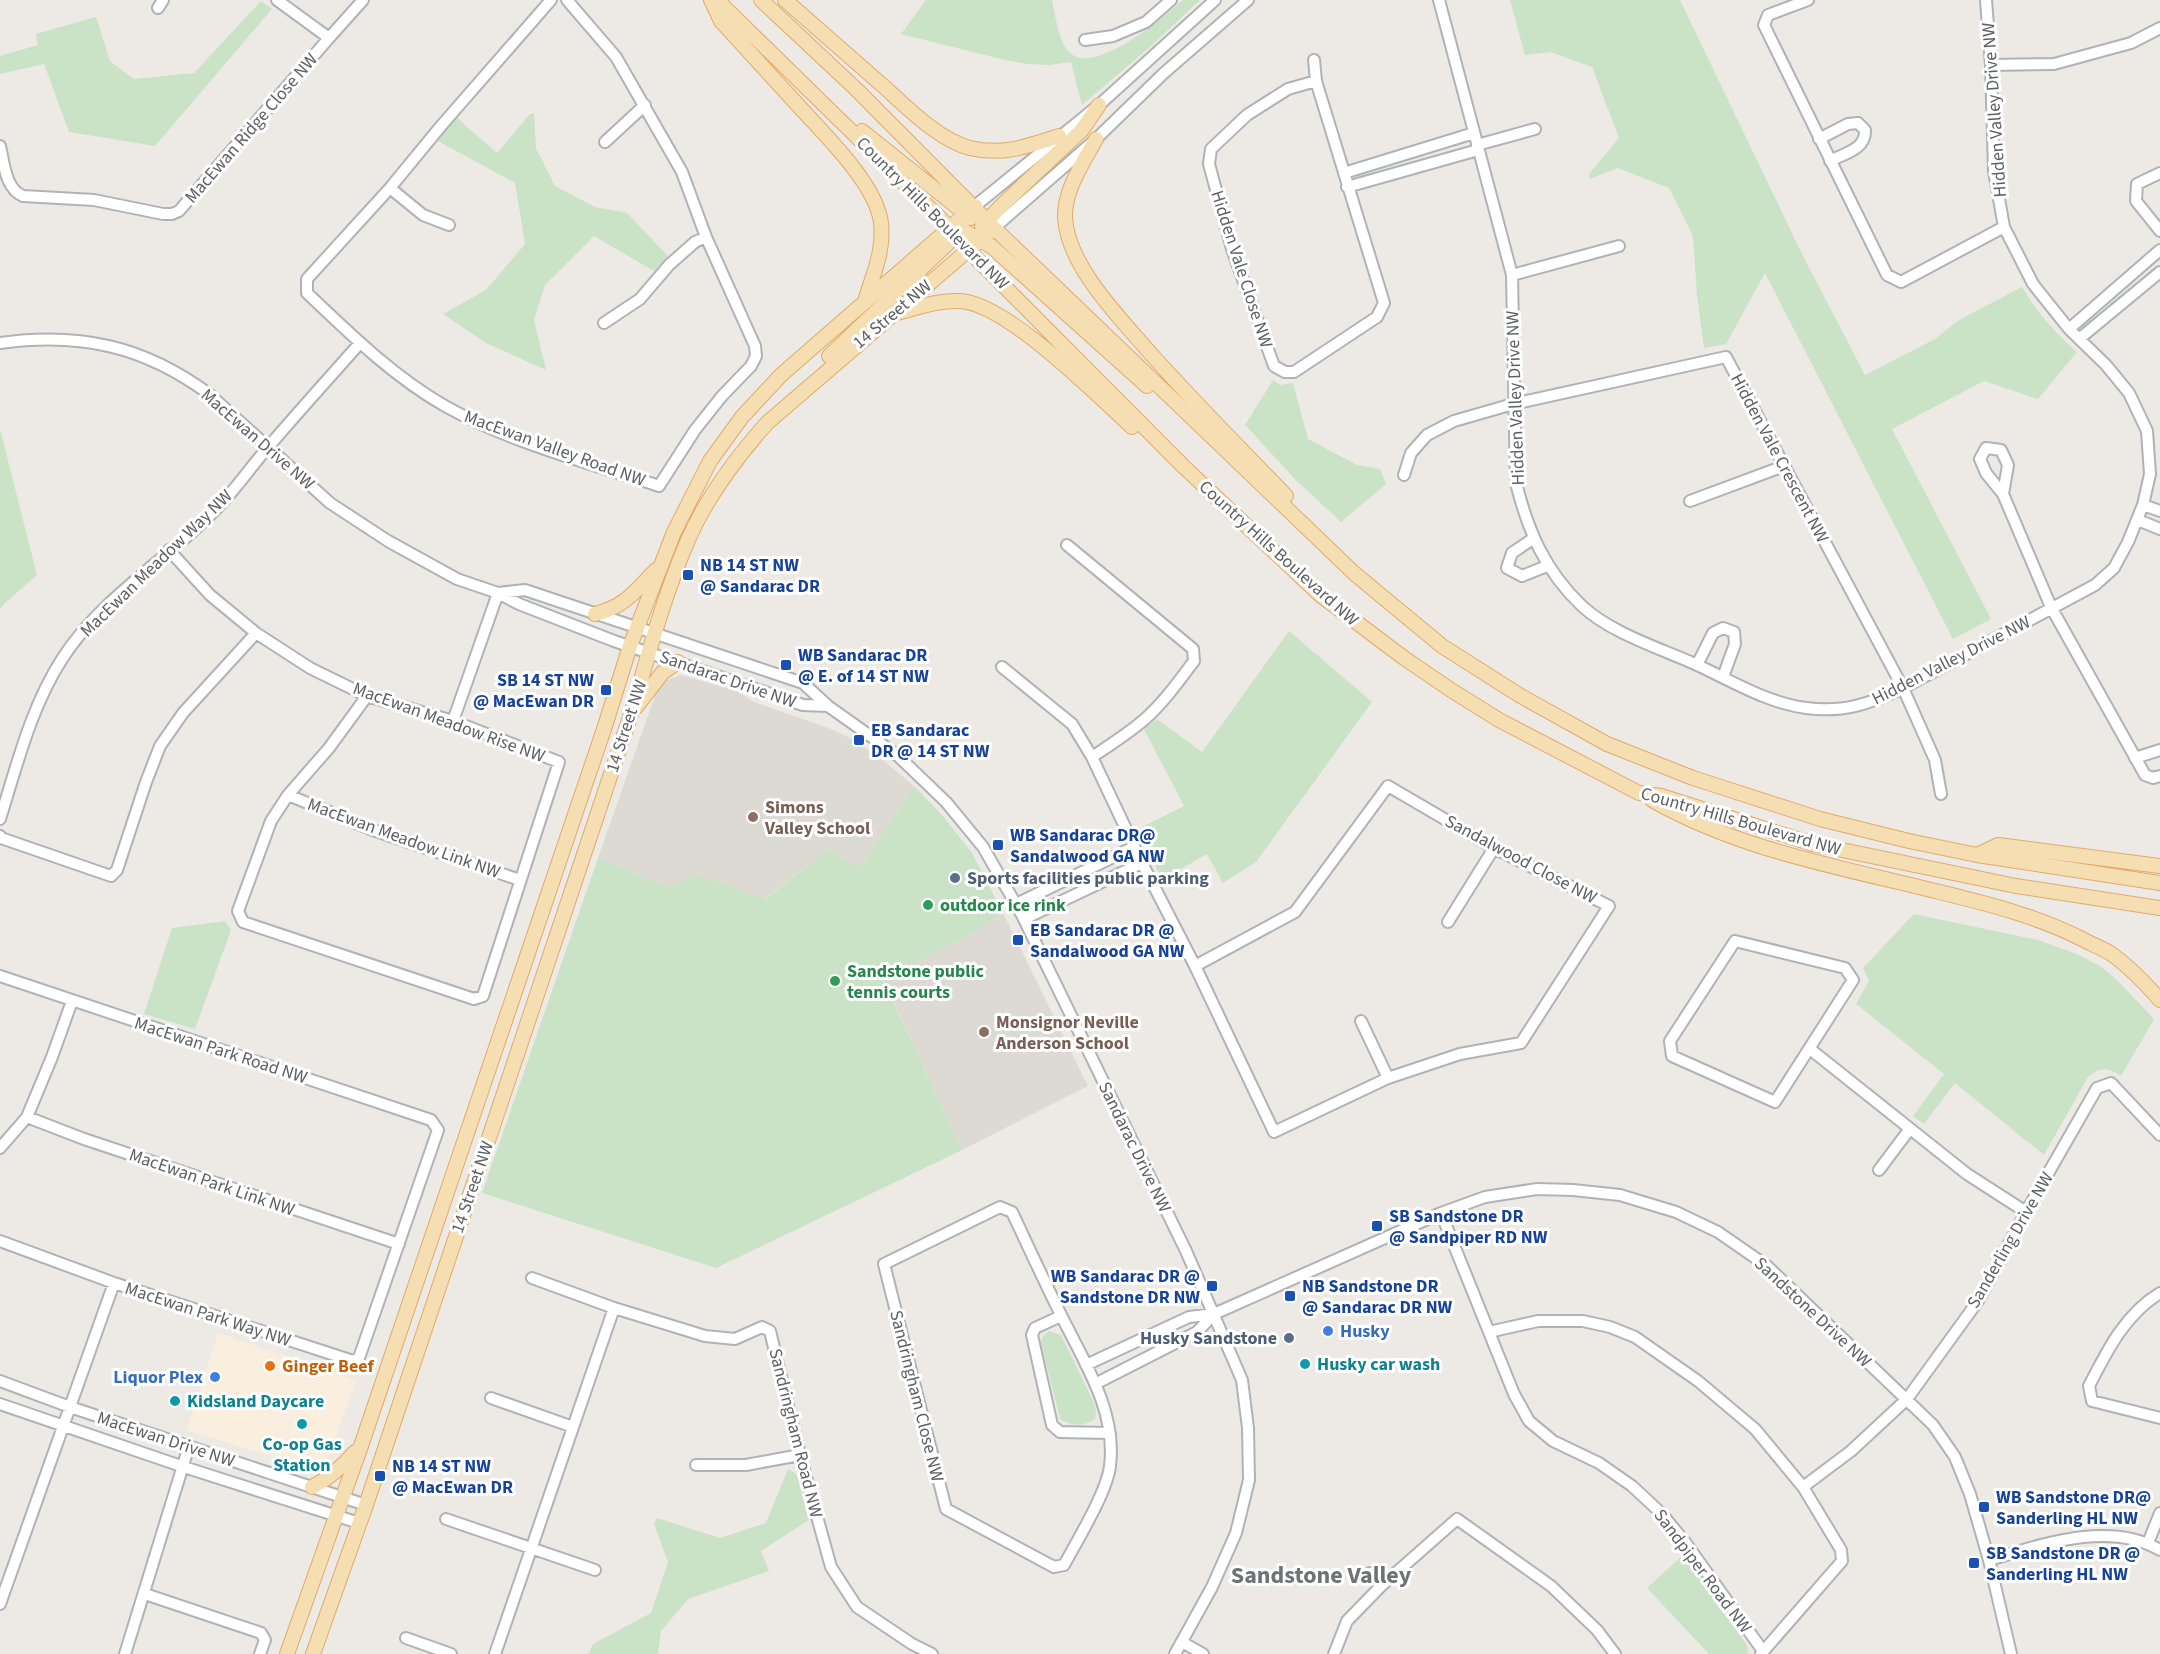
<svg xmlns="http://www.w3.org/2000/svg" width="2160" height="1654" viewBox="0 0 2160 1654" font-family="'Source Sans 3',sans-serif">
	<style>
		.commercial { fill: #faeede }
		.education { fill: #dddad4 }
		.green { fill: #cae2c5 }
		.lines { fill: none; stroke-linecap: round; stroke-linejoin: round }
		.minor-casing { stroke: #b0b3b6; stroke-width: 14 }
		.major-casing { stroke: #e1aa6b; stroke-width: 16 }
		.minor { stroke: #fff; stroke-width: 10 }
		.major { stroke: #f5deb2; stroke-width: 14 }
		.transit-dot { fill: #1a4fb4; stroke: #fff; stroke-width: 2 }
		.education-dot { fill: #8d6e63; stroke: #fff; stroke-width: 2 }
		.service-dot { fill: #5c6f8a; stroke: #fff; stroke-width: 2 }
		.leisure-dot { fill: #2e9e5b; stroke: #fff; stroke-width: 2 }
		.shop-dot { fill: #3f7fe0; stroke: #fff; stroke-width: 2 }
		.culture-dot { fill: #0f9aa8; stroke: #fff; stroke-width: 2 }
		.food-dot { fill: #e8710a; stroke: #fff; stroke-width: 2 }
		.labels { text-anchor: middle; stroke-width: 6; stroke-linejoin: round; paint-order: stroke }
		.street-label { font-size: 18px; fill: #5d6164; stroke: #fff }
		.transit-label { font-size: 18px; font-weight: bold; fill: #164399; stroke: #fff; text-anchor: start }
		.education-label { font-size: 18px; font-weight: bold; fill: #785e54; stroke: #fff; text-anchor: start }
		.service-label { font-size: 18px; font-weight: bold; fill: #4e5e75; stroke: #fff; text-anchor: start }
		.leisure-label { font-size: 18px; font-weight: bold; fill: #27864d; stroke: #fff; text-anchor: start }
		.shop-label { font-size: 18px; font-weight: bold; fill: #366cbe; stroke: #fff; text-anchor: start }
		.culture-label { font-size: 18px; font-weight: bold; fill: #0d838f; stroke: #fff; text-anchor: start }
		.food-label { font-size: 18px; font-weight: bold; fill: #c56008; stroke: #fff; text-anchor: start }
		.district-label { font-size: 24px; font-weight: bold; fill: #6e7376; stroke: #fff }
	</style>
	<rect width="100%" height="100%" fill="#edeae5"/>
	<!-- commercial -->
	<path class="commercial" d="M 218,1333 L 356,1380 L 323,1473 L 187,1430 Z"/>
	<!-- education -->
	<path class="education" d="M 681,675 L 737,691 L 754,702 L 831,729 L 858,742 L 884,761 L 914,786 L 859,869 L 830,848 L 764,899 L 697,874 L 670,888 L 598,858 L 656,693 L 664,681 Z
		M 1003,913 L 1088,1086 L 962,1150 L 882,977 L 966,937 Z"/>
	<!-- green -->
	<path class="green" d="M 926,0 L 1052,0 C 1055,15 1059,42 1070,53 C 1095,76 1165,16 1183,0 L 1200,0 L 1150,47 L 1082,105 L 1071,62 L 1049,65 L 1028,64 L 1005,60 L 901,34 Z
		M 1510,0 L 1680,0 L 1802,254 L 1865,375 L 1935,339 L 1959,320 L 2022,287 C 2037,312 2055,333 2077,352 L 2038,399 L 1984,381 L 1892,429 L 1991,619 L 1953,639 L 1765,273 L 1726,344 L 1704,348 L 1697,295 L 1693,236 L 1669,188 L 1618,168 L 1590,179 L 1589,174 L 1619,138 L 1592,67 L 1551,52 L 1525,55 Z
		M 261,1 L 272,9 L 155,146 L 69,132 L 44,64 L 0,74 L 0,56 L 38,45 L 36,34 L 96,17 L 110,61 L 134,79 L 194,73 Z
		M 534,113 L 536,148 L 555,186 L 595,207 L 627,213 L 668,256 L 654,271 L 594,236 L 545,285 L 534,320 L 546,370 L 486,343 L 443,314 L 486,290 L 525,244 L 515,183 L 438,141 L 456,117 L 497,153 L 530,114 Z
		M 1273,380 L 1280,385 L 1293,383 L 1308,439 L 1357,465 L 1380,469 L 1386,484 L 1341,522 L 1295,479 L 1245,425 Z
		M 0,429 L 37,575 L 4,604 L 0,610 Z
		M 1289,631 L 1372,702 L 1256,862 L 1223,883 L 1207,854 L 1162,880 L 1138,829 L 1184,806 L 1144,729 L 1157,719 L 1202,752 Z
		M 914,786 L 943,816 L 972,853 L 1003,913 L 966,937 L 882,978 L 962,1150 L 716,1268 L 482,1193 L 598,858 L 670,888 L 697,874 L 765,899 L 830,848 L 859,869 Z
		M 1914,914 L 2038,940 L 2077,954 L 2100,966 L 2117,980 L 2154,1019 L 2121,1076 C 2107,1067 2101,1067 2088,1077 L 2044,1155 L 1955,1083 L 1924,1124 L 1913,1116 L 1944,1074 L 1856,1004 L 1869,981 L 1863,968 Z
		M 225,921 L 231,930 L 195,1029 L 144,1014 L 172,928 Z
		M 1049,1331 L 1061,1335 L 1094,1403 L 1096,1412 L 1095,1419 C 1084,1427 1072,1426 1060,1419 L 1041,1343 L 1042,1337 Z
		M 788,1469 L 797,1475 L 809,1520 L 761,1551 L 769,1571 L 688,1599 L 661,1631 L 658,1654 L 588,1654 L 593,1644 L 651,1613 L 668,1562 L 654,1524 L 657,1518 L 720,1538 L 766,1523 Z
		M 1682,1556 L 1747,1645 L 1748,1654 L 1709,1654 L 1647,1588 Z"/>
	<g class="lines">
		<!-- minor casing -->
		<g class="minor-casing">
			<path id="minor" d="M 551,0 L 441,126 L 390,188 L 307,279 L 307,293 C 350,334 394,377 445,406 C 509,442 589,463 659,486 L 695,430 L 722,396 L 751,366 L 756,356 L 755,346 L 706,237 L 682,172 L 616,57 L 567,0
				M 1439,0 L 1512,275 L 1516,483 C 1528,531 1545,571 1582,606 C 1611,633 1659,648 1695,664 C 1730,680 1767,703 1806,708 C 1844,713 1869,704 1903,688 L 2095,585 L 2114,568 L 2128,542 L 2143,505 L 2150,474 L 2147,431 L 2129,393 L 2106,365 L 2069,329 L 2033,284 L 2004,227 L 1994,171 L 1991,65 L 1986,0
				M 1808,0 L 1768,15 L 1764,25 L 1887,275 L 1901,282 L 2004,227
				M 158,8 L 163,0
				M 329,38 L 363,0
				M 1085,40 L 1113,36 L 1146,22 L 1171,0
				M 1314,60 L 1316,81 L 1384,303 L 1377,317 L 1294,372 L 1285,372 L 1274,366 L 1232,249 L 1209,164 L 1211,149 L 1247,115 L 1288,89 L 1316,81
				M 1991,65 L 2054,64 L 2131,43 L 2160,28
				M 1819,139 L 1848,124 L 1858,123 L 1865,130 C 1866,149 1846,153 1830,161
				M 605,142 L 645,105
				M 1477,145 L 1535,129
				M 0,146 C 4,162 5,189 23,196 L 94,200 L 163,214 L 172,214 L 179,211 L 329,38 L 277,0
				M 1344,173 L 1474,133
				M 2160,173 L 2137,184 L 2136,201 L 2160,231
				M 1347,187 L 1478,150
				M 390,188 L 423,215 L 449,225
				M 975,206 L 1099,105 L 1215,0
				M 994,228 L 1096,139 L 1164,73 L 1248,0
				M 1512,275 L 1619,246
				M 604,323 L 640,299 L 669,265 L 695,242 L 706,237
				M 2069,329 L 2160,250
				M 2079,339 L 2160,272
				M 0,343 C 80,332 144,346 209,394 L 330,503 L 388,541 L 457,579 L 498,593 L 519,604 L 614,641 L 803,705 L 828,706
				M 1404,475 L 1411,453 L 1427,435 L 1454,421 L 1513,404 L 1726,357 L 1903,688 L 1935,760 L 1941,794
				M 2003,494 L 2008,465 L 2001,450 L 1986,448 L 1980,459 L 1986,473 L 2003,494 L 2051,607 L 2145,775 L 2153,778 L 2160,776
				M 1690,501 L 1784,466
				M 2143,505 L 2160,511
				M 2138,520 L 2160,529
				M 1534,538 L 1512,553 L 1507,568 L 1522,576 L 1547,566
				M 1067,545 L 1193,649 L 1194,661 C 1179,681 1164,702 1145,719 C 1129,733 1110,745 1092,757
				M 169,550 L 210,595 L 256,633 L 310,668 L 367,696 L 453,721 L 559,762 L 483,996 L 474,999 L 243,922 L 238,911 L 271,821 L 288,795 L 329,748 L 367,696
				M 498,593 L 525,590 L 803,683 L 828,706 L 897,755 L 946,802 L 983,847 L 1022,915 L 1186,1251 L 1242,1380 L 1248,1428 L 1249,1480 L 1236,1533 L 1212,1587 L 1175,1654
				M 1697,665 L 1713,633 L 1723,628 L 1734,632 L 1735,644 L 1723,677
				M 1002,667 L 1072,724 L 1092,757 L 1142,863 L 1195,966 L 1274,1132 L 1388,1078 L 1460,1054 L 1521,1043 L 1609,906 L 1494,848 L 1388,786 L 1295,912 L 1195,966
				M 453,721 L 498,593
				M 2135,758 L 2160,750
				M 288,795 L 373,830 L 520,880
				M 0,819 C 17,765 31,707 62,659 C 102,596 171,558 221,504 C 238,486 253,464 270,445 C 300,410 330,377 360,343
				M 0,836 L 1,838 L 111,876 L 117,870 L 146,782 L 160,746 L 183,713 L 256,633
				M 1016,904 L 1134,847
				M 1024,919 L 1142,863
				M 1448,922 L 1494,848
				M 1735,941 L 1845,968 L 1853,980 L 1775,1102 L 1672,1056 L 1670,1041 Z
				M 0,976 L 431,1120 L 438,1130 L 359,1358 L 353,1361 L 114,1283 L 0,1241
				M 1361,1021 L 1388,1078
				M 1810,1049 L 1967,1174 L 2026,1212
				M 27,1117 L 84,1139 L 399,1244
				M 0,1148 L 27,1117 L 52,1057 L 72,1001
				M 1879,1170 L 1909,1130
				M 1000,1207 L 1012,1212 C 1028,1246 1044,1281 1061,1315 C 1084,1362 1117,1411 1110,1466 C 1107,1492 1077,1541 1064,1565 L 1054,1567 L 946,1509 L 884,1264 Z
				M 1441,1213 L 1514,1394 L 1529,1421 L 1553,1441 L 1599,1463 L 1632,1486 L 1661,1513 L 1685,1542 L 1763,1651
				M 532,1278 L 614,1308
				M 2160,1293 C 2125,1314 2107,1351 2089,1386 L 2092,1401 L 2160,1418
				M 1061,1316 L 1035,1328 L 1032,1335 L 1052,1425 L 1060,1432 L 1110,1433
				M 1489,1332 L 1538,1321 L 1583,1321 L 1610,1327 L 1635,1337 L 1698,1381 L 1755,1429 L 1803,1487 L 1841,1550 L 1842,1561 L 1761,1654
				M 1086,1365 L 1189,1317 L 1214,1314 L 1441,1213 L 1485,1197 L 1537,1189 L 1573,1190 L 1620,1195 L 1676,1212 L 1718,1232 L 1767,1266 L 1933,1425 L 1955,1457 L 1970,1494 L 1989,1560 L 2011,1654
				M 0,1381 L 70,1407 L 366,1505
				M 1095,1384 L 1197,1332 L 1214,1314
				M 491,1398 L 573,1427
				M 0,1404 L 184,1467 L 359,1523
				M 696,1465 L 746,1465 L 800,1455
				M 1803,1487 L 1851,1451 L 1907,1399 L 1978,1301 L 2026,1212 L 2097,1088 L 2111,1083 L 2160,1135
				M 446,1519 L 595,1570
				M 2148,1543 L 2160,1513
				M 1989,1560 C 2041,1545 2109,1520 2160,1550
				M 1370,1573 L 1381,1586
				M 145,1594 L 261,1633 L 265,1640 L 260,1654
				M 0,1604 L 114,1283
				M 406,1638 L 451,1654
				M 1182,1642 L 1203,1654
				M 125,1654 L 189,1446
				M 495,1654 L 614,1308 L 705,1336 L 735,1339 L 762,1327 L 770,1331 L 800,1455 L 831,1567 L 857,1607 L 912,1644 L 932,1654
				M 1334,1654 L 1347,1621 L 1381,1586 L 1457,1519 L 1551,1586 L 1597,1630 L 1615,1654"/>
		</g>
		<!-- major casing -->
		<g class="major-casing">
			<path id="major" d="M 711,0 L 721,21 C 746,48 770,75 795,102 C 821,131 877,184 881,223 C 884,251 874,272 866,298
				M 717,0 L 949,227 L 977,259 L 1183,466 L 1319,594 L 1404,658 L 1451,690 L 1499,720 L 1639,793 L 1661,796 L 1813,844 L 2016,886 L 2160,908
				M 761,0 L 856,89 L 994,228 L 1355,574 L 1442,646 L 1519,695 L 1607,744 L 1693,778 L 1820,819 L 1909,841 L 1977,855 L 2160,883
				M 785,0 C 817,28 849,56 882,85 C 906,106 938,140 970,148 C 1002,156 1029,146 1059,136
				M 862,131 L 971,218
				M 1096,139 C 1083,163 1064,190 1065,218 C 1068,267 1121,319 1151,354 C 1195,403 1241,449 1286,496
				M 982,226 L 1002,205 L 1082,130 L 1099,105
				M 951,228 L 962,230 L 991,246 L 1147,386
				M 897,313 C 917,308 938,300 960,301 C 1006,303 1097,395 1132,427
				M 829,356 L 963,229
				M 595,614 C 626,606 634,592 656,570
				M 636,707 L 663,672 L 678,662
				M 1652,800 C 1736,848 1833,866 1927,889 C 1980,902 2033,914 2082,939 C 2091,944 2102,948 2110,953 C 2129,966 2145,983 2160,1000
				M 1977,855 L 1998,845 L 2160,866
				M 312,1487 C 330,1478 342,1467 355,1452
				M 287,1654 L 361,1446 L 605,726 L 630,646 L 674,532 L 710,461 L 742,417 L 781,375 L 975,206
				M 313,1654 L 366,1505 L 631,714 C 648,656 664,595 688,540 C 707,496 736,458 767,423 L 994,228"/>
		</g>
		<!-- minor -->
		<use href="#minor" class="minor"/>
		<!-- major -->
		<use href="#major" class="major"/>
	</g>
	<!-- markers -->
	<g class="transit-dot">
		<rect x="682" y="569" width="12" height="12" rx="3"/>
		<rect x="780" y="659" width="12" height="12" rx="3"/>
		<rect x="600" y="684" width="12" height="12" rx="3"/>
		<rect x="853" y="734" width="12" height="12" rx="3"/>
		<rect x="992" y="839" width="12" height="12" rx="3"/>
		<rect x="1012" y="934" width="12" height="12" rx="3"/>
		<rect x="1371" y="1220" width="12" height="12" rx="3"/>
		<rect x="1206" y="1280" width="12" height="12" rx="3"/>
		<rect x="1284" y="1290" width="12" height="12" rx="3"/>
		<rect x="374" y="1470" width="12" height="12" rx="3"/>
		<rect x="1978" y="1501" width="12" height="12" rx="3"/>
		<rect x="1968" y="1557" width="12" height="12" rx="3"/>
	</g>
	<g class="education-dot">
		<circle cx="753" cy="817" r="6"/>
		<circle cx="984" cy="1032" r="6"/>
	</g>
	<g class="service-dot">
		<circle cx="955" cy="878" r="6"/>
		<circle cx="1289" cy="1338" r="6"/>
	</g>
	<g class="leisure-dot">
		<circle cx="928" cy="905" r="6"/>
		<circle cx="835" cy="981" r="6"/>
	</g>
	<g class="shop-dot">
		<circle cx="1328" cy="1331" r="6"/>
		<circle cx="215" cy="1377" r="6"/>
	</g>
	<g class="culture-dot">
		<circle cx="1305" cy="1364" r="6"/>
		<circle cx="175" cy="1401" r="6"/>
		<circle cx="302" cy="1424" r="6"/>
	</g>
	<circle class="food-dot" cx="270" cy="1366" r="6"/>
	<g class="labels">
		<!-- street labels -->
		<g class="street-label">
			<text transform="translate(1994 110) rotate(-94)" y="6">Hidden Valley Drive NW</text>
			<text transform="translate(251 128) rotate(-49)" y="6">MacEwan Ridge Close NW</text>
			<text transform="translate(933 213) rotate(45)" y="6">Country Hills Boulevard NW</text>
			<text transform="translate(1242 269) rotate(72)" y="6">Hidden Vale Close NW</text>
			<text transform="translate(892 314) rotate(-40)" y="6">14 Street NW</text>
			<text transform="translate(1515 398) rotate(-92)" y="6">Hidden Valley Drive NW</text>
			<text transform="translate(258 439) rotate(41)" y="6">MacEwan Drive NW</text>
			<text transform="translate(555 448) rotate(20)" y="6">MacEwan Valley Road NW</text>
			<text transform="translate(1780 458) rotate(62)" y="6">Hidden Vale Crescent NW</text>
			<text transform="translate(1279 553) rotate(42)" y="6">Country Hills Boulevard NW</text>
			<text transform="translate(156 563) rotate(-44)" y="6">MacEwan Meadow Way NW</text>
			<text transform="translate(1951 660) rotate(-27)" y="6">Hidden Valley Drive NW</text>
			<text transform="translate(728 679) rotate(19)" y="6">Sandarac Drive NW</text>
			<text transform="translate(449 722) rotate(20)" y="6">MacEwan Meadow Rise NW</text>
			<text transform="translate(626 726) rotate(-72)" y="6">14 Street NW</text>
			<text transform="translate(1741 821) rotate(16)" y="6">Country Hills Boulevard NW</text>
			<text transform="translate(404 838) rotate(20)" y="6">MacEwan Meadow Link NW</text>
			<text transform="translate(1521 859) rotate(28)" y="6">Sandalwood Close NW</text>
			<text transform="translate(221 1050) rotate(18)" y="6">MacEwan Park Road NW</text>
			<text transform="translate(1135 1147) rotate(64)" y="6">Sandarac Drive NW</text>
			<text transform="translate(212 1182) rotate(19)" y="6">MacEwan Park Link NW</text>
			<text transform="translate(472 1187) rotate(-71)" y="6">14 Street NW</text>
			<text transform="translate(2010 1240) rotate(-60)" y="6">Sanderling Drive NW</text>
			<text transform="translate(1813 1312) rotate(43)" y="6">Sandstone Drive NW</text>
			<text transform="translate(208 1314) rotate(18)" y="6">MacEwan Park Way NW</text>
			<text transform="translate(917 1396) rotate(76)" y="6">Sandringham Close NW</text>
			<text transform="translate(796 1433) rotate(76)" y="6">Sandringham Road NW</text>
			<text transform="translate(166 1439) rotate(18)" y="6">MacEwan Drive NW</text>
			<text transform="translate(1703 1571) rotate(53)" y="6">Sandpiper Road NW</text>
		</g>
		<!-- transit labels -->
		<g class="transit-label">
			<text x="700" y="571">NB 14 ST NW<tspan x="700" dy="21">@ Sandarac DR</tspan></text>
			<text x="798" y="661">WB Sandarac DR<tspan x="798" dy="21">@ E. of 14 ST NW</tspan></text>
			<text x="594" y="686" text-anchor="end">SB 14 ST NW<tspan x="594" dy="21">@ MacEwan DR</tspan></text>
			<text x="871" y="736">EB Sandarac<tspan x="871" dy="21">DR @ 14 ST NW</tspan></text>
			<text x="1010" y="841">WB Sandarac DR@<tspan x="1010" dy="21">Sandalwood GA NW</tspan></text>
			<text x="1030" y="936">EB Sandarac DR @<tspan x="1030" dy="21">Sandalwood GA NW</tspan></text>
			<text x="1389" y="1222">SB Sandstone DR<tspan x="1389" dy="21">@ Sandpiper RD NW</tspan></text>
			<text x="1200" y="1282" text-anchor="end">WB Sandarac DR @<tspan x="1200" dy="21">Sandstone DR NW</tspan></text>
			<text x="1302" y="1292">NB Sandstone DR<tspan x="1302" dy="21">@ Sandarac DR NW</tspan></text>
			<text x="392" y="1472">NB 14 ST NW<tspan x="392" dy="21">@ MacEwan DR</tspan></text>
			<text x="1996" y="1503">WB Sandstone DR@<tspan x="1996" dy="21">Sanderling HL NW</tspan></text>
			<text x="1986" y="1559">SB Sandstone DR @<tspan x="1986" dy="21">Sanderling HL NW</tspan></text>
		</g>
		<!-- education labels -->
		<g class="education-label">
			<text x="765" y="813">Simons<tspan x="765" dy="21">Valley School</tspan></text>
			<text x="996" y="1028">Monsignor Neville<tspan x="996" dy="21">Anderson School</tspan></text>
		</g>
		<!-- service labels -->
		<g class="service-label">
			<text x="967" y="884">Sports facilities public parking</text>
			<text x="1277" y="1344" text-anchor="end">Husky Sandstone</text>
		</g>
		<!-- leisure labels -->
		<g class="leisure-label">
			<text x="940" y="911">outdoor ice rink</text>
			<text x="847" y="977">Sandstone public<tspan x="847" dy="21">tennis courts</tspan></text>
		</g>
		<!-- shop labels -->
		<g class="shop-label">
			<text x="1340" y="1337">Husky</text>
			<text x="203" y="1383" text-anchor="end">Liquor Plex</text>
		</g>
		<!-- culture labels -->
		<g class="culture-label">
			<text x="1317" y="1370">Husky car wash</text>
			<text x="187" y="1407">Kidsland Daycare</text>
			<text x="302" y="1450" text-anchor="middle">Co-op Gas<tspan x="302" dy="21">Station</tspan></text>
		</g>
		<!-- food labels -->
		<g class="food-label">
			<text x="282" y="1372">Ginger Beef</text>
		</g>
		<!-- district labels -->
		<g class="district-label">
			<text x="1321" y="1583">Sandstone Valley</text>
		</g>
	</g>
</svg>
